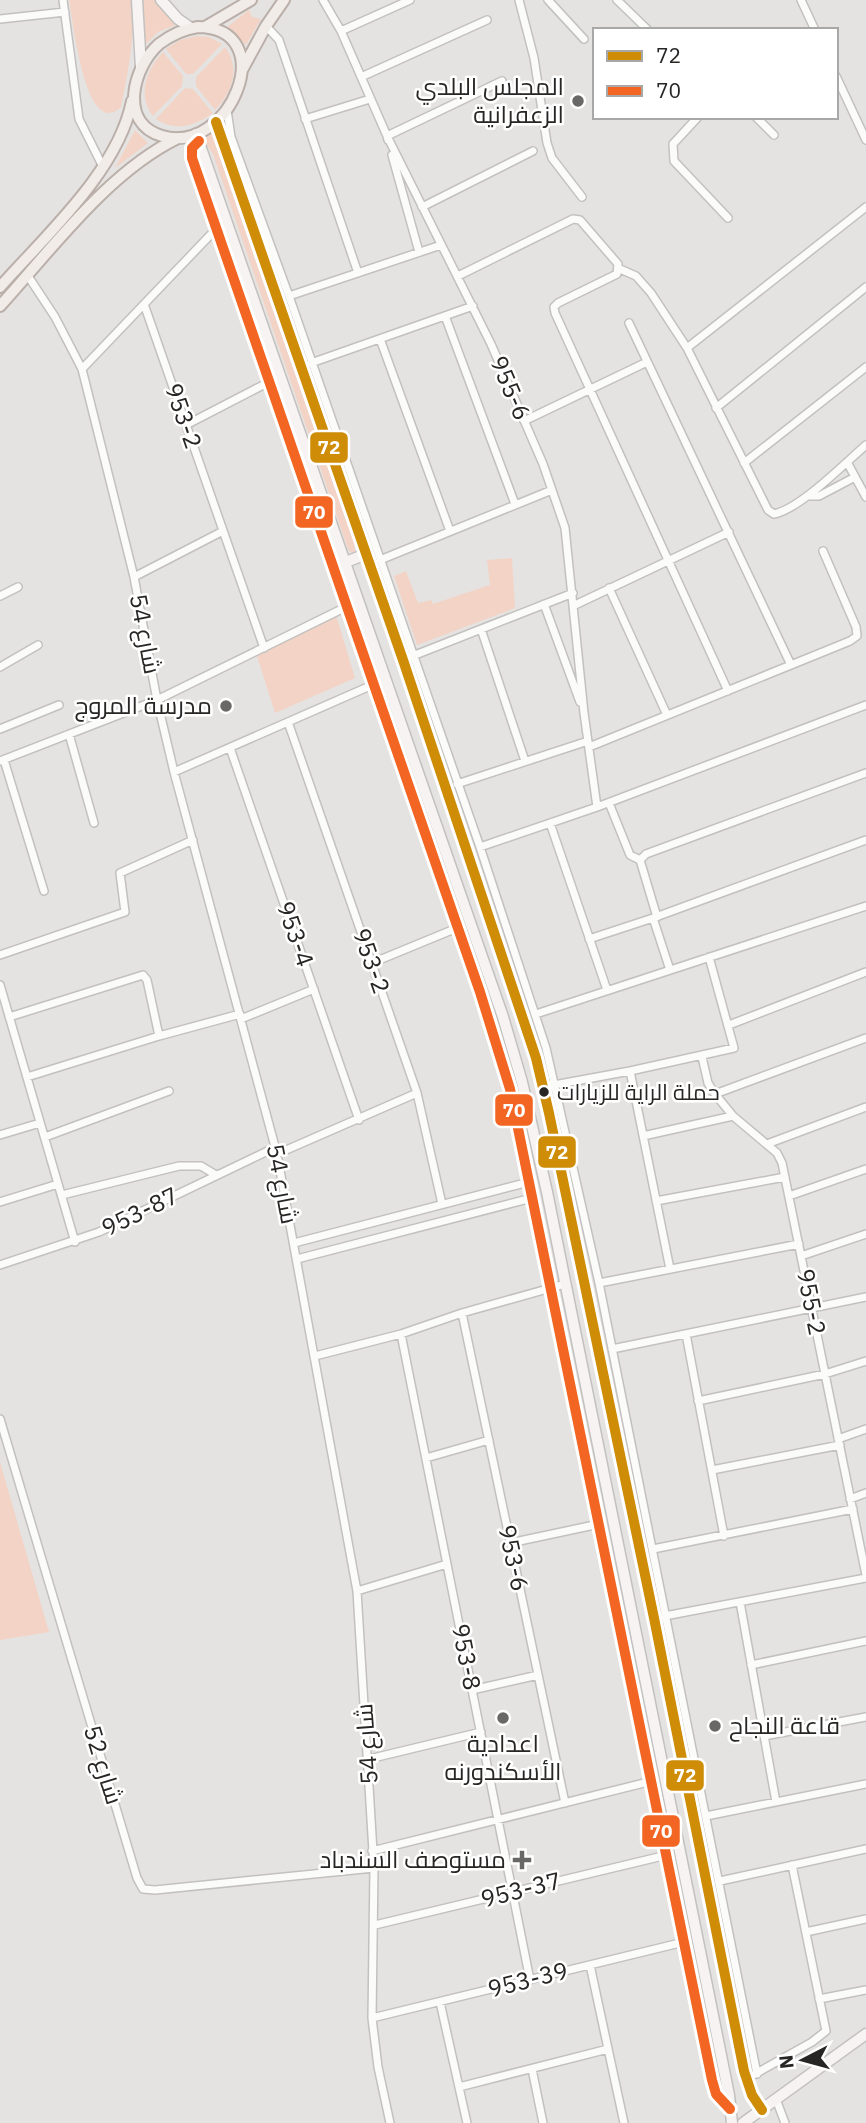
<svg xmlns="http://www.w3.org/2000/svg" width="866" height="2123" viewBox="0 0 866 2123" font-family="'IBM Plex Sans',Cairo,sans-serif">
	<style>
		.grass { fill: #f2d3c5 }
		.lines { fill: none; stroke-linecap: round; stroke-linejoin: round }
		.street-casing { stroke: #c3c1bf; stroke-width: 10 }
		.secondary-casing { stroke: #c3c1bf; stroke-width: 13 }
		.primary-casing { stroke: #baafa9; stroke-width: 14 }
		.street { stroke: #fbfbfa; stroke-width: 7 }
		.secondary { stroke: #f6f3f2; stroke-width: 10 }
		.primary { stroke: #f2ece9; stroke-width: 10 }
		.bus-1-casing { stroke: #fff; stroke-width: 16 }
		.bus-2-casing { stroke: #fff; stroke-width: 16 }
		.bus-1 { stroke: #ce8c07; stroke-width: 10 }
		.bus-2 { stroke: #f26522; stroke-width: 10 }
		.poi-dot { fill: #6a6867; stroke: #fff; stroke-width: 2.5 }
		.bus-dot { fill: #282625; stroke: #fff; stroke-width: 2.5 }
		.labels { text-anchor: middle; stroke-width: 5; stroke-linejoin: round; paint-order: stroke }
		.bus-label { font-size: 22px; fill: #282625; stroke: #fff; text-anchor: start }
		.poi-label { font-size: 24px; fill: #282625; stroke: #fff; text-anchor: end }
		.street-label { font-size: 24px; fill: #282625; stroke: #fff }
		.line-badge { stroke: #fff; stroke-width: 2.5 }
		.badge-label { font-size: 19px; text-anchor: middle; font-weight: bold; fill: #fff }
	</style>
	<rect width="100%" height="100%" fill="#e5e3e1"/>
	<!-- grass -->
	<path class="grass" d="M 69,0 L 131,0 C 136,37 128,71 121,107 C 85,141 73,19 69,0 Z
		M 142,0 L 157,0 L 159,6 L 178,24 L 158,32 L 144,46 Z
		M 249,10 L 252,17 L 261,19 L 246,45 L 227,27 Z
		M 197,36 L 209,37 L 222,44 L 193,74 L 186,74 L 166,49 L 180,40 Z
		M 225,47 C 241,68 232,93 215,110 L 196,86 L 196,77 Z
		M 163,52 L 183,76 L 182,86 L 153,116 C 137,95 146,70 163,52 Z
		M 185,88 L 193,89 L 213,113 C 195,126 175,132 156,119 Z
		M 135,130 L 148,143 L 115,168 Z
		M 214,132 L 218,151 L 354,543 L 355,553 L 349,551 L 347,546 L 213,154 L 203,140 Z
		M 512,558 L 515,608 L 417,645 L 394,576 L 406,571 L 418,603 L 431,600 L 433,604 L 490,585 L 487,560 Z
		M 336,615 L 355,678 L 275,713 L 257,656 Z
		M 0,1462 L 49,1632 L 0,1640 Z"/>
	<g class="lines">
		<!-- street casing -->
		<g class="street-casing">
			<path id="street" d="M 63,0 L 79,119 L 103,167
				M 323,0 L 341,31 L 387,136 L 491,344 L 543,464 L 565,528 L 584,713 L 597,807
				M 519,0 L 534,58 L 547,143 L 552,158 L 582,197
				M 548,0 L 584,39
				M 617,0 L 648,30
				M 801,0 L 815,30
				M 0,19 L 65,12
				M 266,26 L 279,40 L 358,273
				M 341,31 L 410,0
				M 836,76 L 866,140
				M 361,77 L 487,20
				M 227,110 L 231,137 L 289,296 L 480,847 L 546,1048 L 599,1283 L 757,2074
				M 698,117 L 673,144 L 674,161 L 728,218
				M 756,117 L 774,135
				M 305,119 L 370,99
				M 388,140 L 387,136 L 502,81
				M 199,141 L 192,148 L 192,158 L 480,992 L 510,1089 L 712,2080 L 716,2094 L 730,2109
				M 392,155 L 419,252
				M 422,207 L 533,151
				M 620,269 L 636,276 L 651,293 L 687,348 L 768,510 L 774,514 C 800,509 845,463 866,445
				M 28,276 L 55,317 L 82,369 L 134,577 L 157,700 L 174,772 L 277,1154 L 357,1591 L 374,1868 L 372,2018 L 378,2067 L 390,2123
				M 458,276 L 573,219 L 580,220 L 618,264 L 617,274 L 558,303 L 554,307 L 555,313 L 728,691
				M 289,296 L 441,245
				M 144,304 L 264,648
				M 445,316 L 515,504
				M 629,323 L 791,665
				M 380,339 L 450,531
				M 687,348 L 866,207
				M 311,363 L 473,306
				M 82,369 L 216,229
				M 716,408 L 866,287
				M 524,421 L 647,362
				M 186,425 L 269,382
				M 847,462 L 866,497
				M 744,463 L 866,367
				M 807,496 L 819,496 L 855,477
				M 380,560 L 552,490
				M 134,577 L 223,531
				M 609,588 L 667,715
				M 0,596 L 18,587
				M 544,604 L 580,702
				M 575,605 L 729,532
				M 481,629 L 525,761
				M 410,657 L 573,593
				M 0,667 L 38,645
				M 288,722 L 417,1093 L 442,1204
				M 0,729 L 59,705
				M 69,734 L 94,823
				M 589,747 L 850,641 L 857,636 L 856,627 L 823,551
				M 230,748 L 359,1120
				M 4,760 L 44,891
				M 0,761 L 157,700 L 346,607
				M 174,772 L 386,679
				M 457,784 L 588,741
				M 609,803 L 630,855 L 640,860
				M 550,823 L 607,990
				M 480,847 L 597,807 L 866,705
				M 640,860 L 646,854 L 866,773
				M 640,860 L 657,917
				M 653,918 L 670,970
				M 589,939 L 653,918 L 866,840
				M 0,955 L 125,912 L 120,873 L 193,840
				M 372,963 L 457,928
				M 0,985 L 75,1242
				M 536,1014 L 866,906
				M 9,1017 L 143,975 L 147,980 L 159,1036
				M 241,1019 L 314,989
				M 729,1025 L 866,972
				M 702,1057 L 708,1083 L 715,1094 L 733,1116 L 777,1153 L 782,1163 L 866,1575
				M 630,1071 L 670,1269
				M 27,1077 L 159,1036 L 240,1014
				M 543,1087 L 630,1071 L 734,1048 L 709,957
				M 715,1094 L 866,1038
				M 0,1135 L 40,1123
				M 643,1136 L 733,1116
				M 45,1137 L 169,1091
				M 767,1144 L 866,1107
				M 277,1154 L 417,1093
				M 62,1195 L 179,1166 L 201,1166 L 216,1175
				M 789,1196 L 866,1169
				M 656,1201 L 785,1177
				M 0,1202 L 58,1184
				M 294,1243 L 529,1182
				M 801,1256 L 866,1234
				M 297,1259 L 532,1198
				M 0,1265 L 99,1232 L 276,1147
				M 599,1283 L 799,1244
				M 462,1313 L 565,1803
				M 401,1334 L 530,1980
				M 686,1334 L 724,1536
				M 612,1349 L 866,1297
				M 315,1356 L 401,1334 L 462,1313 L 565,1284
				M 698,1401 L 825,1374 L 866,1361
				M 0,1419 L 137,1878 L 143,1889 L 155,1890 L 374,1868
				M 838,1439 L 866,1429
				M 426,1458 L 489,1440
				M 712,1470 L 840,1445
				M 850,1499 L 866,1493
				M 510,1543 L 599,1524
				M 653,1549 L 853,1509
				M 357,1591 L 447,1564
				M 740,1602 L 776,1802
				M 654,1618 L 866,1578
				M 751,1665 L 866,1641
				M 472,1690 L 538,1675
				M 764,1736 L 866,1717
				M 369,1759 L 481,1732
				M 706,1816 L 866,1784
				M 372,1851 L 652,1781
				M 720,1881 L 866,1849
				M 375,1925 L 667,1855
				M 806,1932 L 866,1919
				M 590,1965 L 624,2123
				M 819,1999 L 866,1990
				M 440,2002 L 467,2123
				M 372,2018 L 684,1942
				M 532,2069 L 543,2123
				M 746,2079 L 812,2042 L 826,2031 L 792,1865
				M 459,2087 L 608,2049
				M 776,2099 L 785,2123"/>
		</g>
		<!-- secondary casing -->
		<g class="secondary-casing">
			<path id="secondary" d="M 137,0 L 141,68
				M 161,0 L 178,19 L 191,28
				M 216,122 L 403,660 L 536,1058 L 549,1113 L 654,1618 L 744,2071 L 752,2095 L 762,2110
				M 196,134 L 503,1017 L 522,1082 L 547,1192 L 729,2095 L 732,2123
				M 243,306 L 261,321
				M 346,562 L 366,554
				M 743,2123 L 866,2034"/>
		</g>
		<!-- primary casing -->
		<g class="primary-casing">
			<path id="primary" d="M 198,27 C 282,28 231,156 162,136 C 118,123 133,67 159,44 C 171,35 183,29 198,27 Z
				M 205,27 L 251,0
				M 242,70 L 266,26 L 284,0
				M 0,287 C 46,235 118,171 132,101
				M 0,306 C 52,249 108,172 178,138"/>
		</g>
		<!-- street -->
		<use href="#street" class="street"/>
		<!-- secondary -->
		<use href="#secondary" class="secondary"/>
		<!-- primary -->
		<use href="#primary" class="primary"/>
		<!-- bus-1 casing -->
		<g class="bus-1-casing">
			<path id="bus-1" d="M 216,122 L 403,660 L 536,1058 L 549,1113 L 654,1618 L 744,2071 L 752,2095 L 762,2110"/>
		</g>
		<!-- bus-2 casing -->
		<g class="bus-2-casing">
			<path id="bus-2" d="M 199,141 L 192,148 L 192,158 L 480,992 L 510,1089 L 712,2080 L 716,2094 L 730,2109"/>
		</g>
		<!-- bus-1 -->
		<use href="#bus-1" class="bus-1"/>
		<!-- bus-2 -->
		<use href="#bus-2" class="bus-2"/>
	</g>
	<!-- markers -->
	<g class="poi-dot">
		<circle cx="578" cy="101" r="7"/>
		<circle cx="226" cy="706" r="7"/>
		<circle cx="503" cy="1718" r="7"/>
		<circle cx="715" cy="1726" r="7"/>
		<path d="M518.5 1849.5h7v7h7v7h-7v7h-7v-7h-7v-7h7z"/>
	</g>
	<circle class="bus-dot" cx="544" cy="1092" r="6"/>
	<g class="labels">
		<!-- bus labels -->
		<g class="bus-label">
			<text x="557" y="1100">حملة الراية للزيارات</text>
		</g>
		<!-- poi labels -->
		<g class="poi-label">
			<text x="564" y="95">المجلس البلدي<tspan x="564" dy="28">الزعفرانية</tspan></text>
			<text x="212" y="714">مدرسة المروج</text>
			<text x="729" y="1734" text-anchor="start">قاعة النجاح</text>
			<text x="503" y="1752" text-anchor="middle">اعدادية<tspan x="503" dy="28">الأسكندورنه</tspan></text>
			<text x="506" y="1868">مستوصف السندباد</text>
		</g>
		<!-- street labels -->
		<g class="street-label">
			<text transform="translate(510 388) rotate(67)" y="8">955-6</text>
			<text transform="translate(183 416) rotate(71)" y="8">953-2</text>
			<text transform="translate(145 634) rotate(79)" y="8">شارع 54</text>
			<text transform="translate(295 934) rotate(71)" y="8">953-4</text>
			<text transform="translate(371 961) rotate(71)" y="8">953-2</text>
			<text transform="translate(282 1184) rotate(79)" y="8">شارع 54</text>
			<text transform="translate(140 1212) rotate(-26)" y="8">953-87</text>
			<text transform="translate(811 1302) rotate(79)" y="8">955-2</text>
			<text transform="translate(513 1558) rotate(78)" y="8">953-6</text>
			<text transform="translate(466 1657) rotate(79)" y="8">953-8</text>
			<text transform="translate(367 1744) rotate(-94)" y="8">شارع 54</text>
			<text transform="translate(103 1765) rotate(73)" y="8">شارع 52</text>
			<text transform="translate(521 1890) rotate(-14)" y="8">953-37</text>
			<text transform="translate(528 1980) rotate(-14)" y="8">953-39</text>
		</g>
	</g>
	<g class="line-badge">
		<rect x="309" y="431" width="40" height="33" rx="7" fill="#ce8c07"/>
		<rect x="294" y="495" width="40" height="34" rx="7" fill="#f26522"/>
		<rect x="494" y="1093" width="40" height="34" rx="7" fill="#f26522"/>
		<rect x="537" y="1135" width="40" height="34" rx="7" fill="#ce8c07"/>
		<rect x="665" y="1759" width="40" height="33" rx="7" fill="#ce8c07"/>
		<rect x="641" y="1814" width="40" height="34" rx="7" fill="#f26522"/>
	</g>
	<g class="badge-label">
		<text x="329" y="454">72</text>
		<text x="314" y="519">70</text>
		<text x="514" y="1117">70</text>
		<text x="557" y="1159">72</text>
		<text x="685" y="1782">72</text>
		<text x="661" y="1838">70</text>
	</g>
	<!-- legend -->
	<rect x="593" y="28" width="245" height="91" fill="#ffffff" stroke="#a9a8a8" stroke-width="2"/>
	<rect x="607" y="51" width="35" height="10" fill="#ce8c07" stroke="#a9a8a8" stroke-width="2"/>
	<text x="656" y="63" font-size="21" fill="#282625">72</text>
	<rect x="607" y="86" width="35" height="10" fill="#f26522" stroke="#a9a8a8" stroke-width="2"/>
	<text x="656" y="98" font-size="21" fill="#282625">70</text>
	<!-- north arrow -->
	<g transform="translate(803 2060) rotate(264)" stroke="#ffffff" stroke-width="5" paint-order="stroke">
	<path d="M0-5L12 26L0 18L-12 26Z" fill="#282625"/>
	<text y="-10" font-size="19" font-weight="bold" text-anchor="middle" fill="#282625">N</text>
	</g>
</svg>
